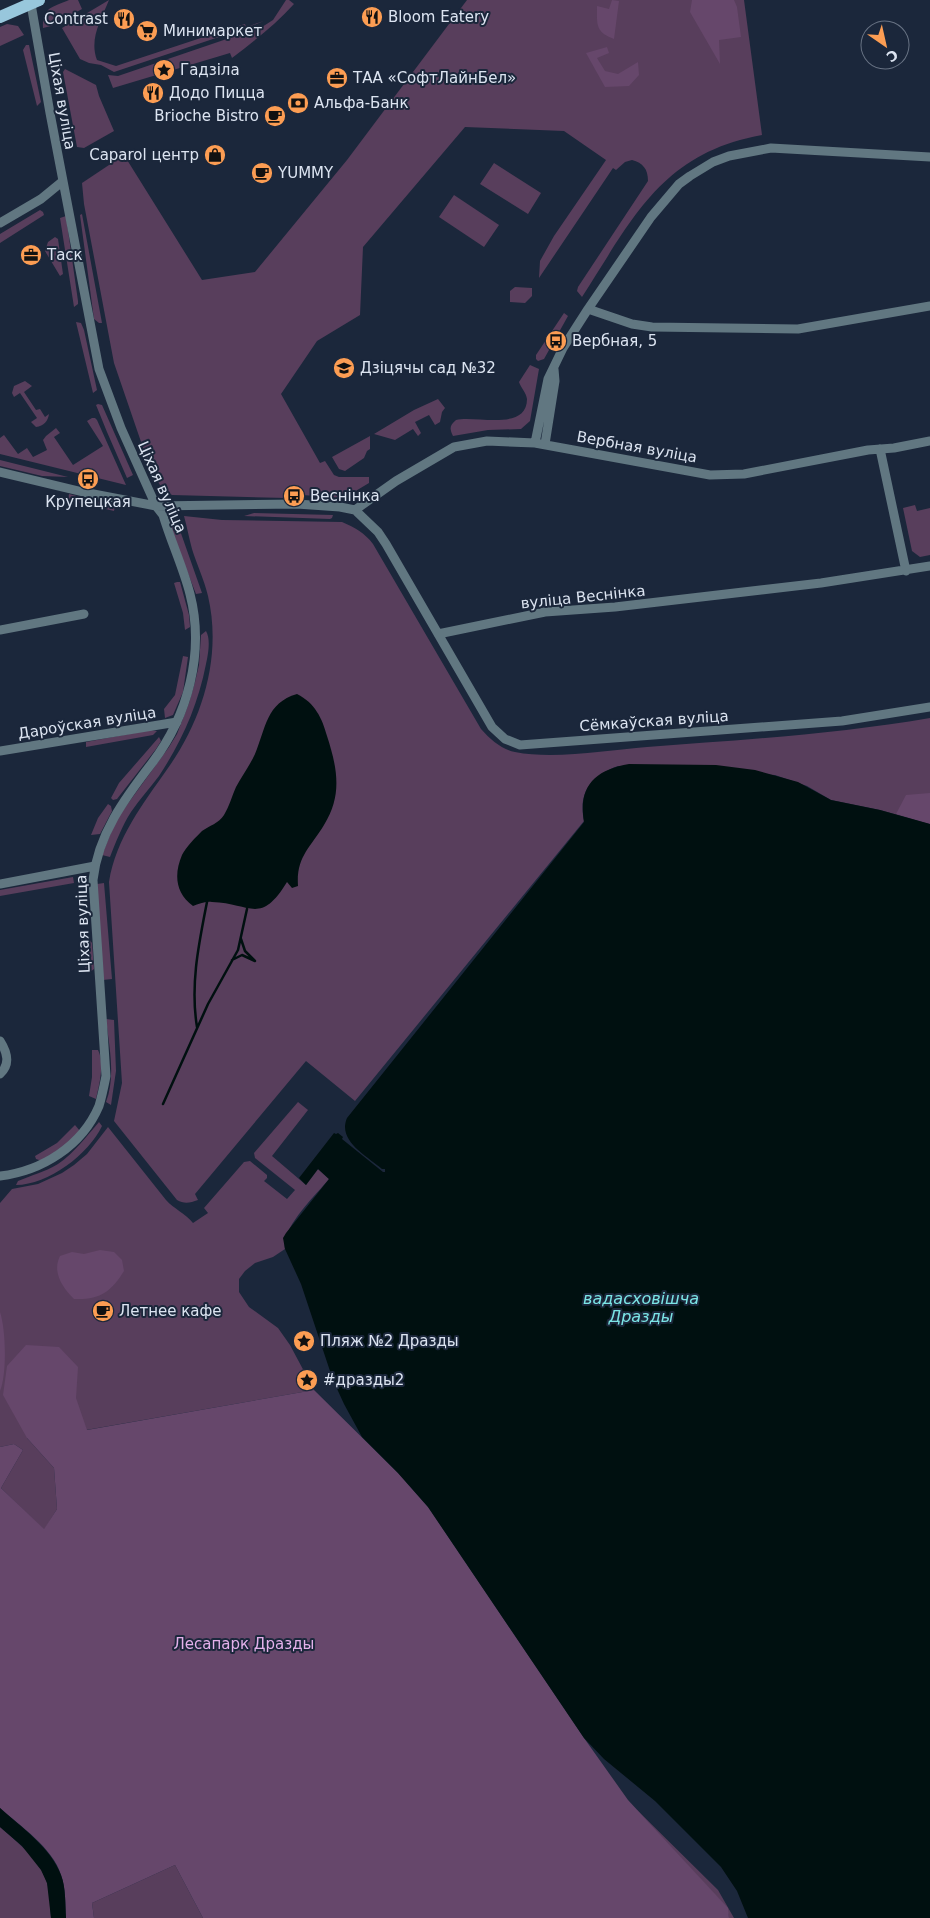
<svg xmlns="http://www.w3.org/2000/svg" width="930" height="1918" viewBox="0 0 930 1918" font-family="'DejaVu Sans',sans-serif">
	<style>
		.green { fill: #583e5c }
		.forest { fill: #66476b }
		.water { fill: #001010 }
		.lines { fill: none; stroke-linecap: round; stroke-linejoin: round }
		.stream { stroke: #001010; stroke-width: 2.5 }
		.street { stroke: #617781; stroke-width: 9 }
		.primary { stroke: #98c7dc; stroke-width: 12 }
		.labels { text-anchor: middle; stroke-width: 4; stroke-linejoin: round; paint-order: stroke }
		.poi-label { font-size: 15px; fill: #dce4f1; stroke: #1b273b; text-anchor: start }
		.street-label { font-size: 15px; fill: #dce4f1; stroke: #1b273b }
		.park-label { font-size: 15px; fill: #e4b1eb; stroke: #1b273b }
		.water-label { font-size: 16px; font-style: italic; fill: #7be4e5; stroke: #1b273b }
	</style>
	<rect width="100%" height="100%" fill="#1b273b"/>
	<!-- green -->
	<path class="green" d="M 69,0 L 78,0 L 82,9 L 51,26 L 43,28 C 42,7 53,7 69,0 Z
		M 109,0 C 101,20 89,39 97,60 L 116,66 L 228,29 L 245,24 L 246,27 L 264,21 L 246,28 L 114,72 L 101,65 L 89,63 L 80,59 L 62,28 Z
		M 286,0 L 289,0 L 294,4 C 275,25 254,41 232,58 L 230,53 L 113,88 L 108,75 L 118,76 L 262,27 L 273,20 Z
		M 467,0 L 744,0 L 762,135 C 661,153 632,220 582,297 L 577,291 L 578,287 L 648,181 C 648,169 643,163 632,160 L 625,162 L 616,170 L 613,168 L 539,278 L 540,261 L 554,236 L 606,160 L 564,131 L 465,127 L 363,247 L 360,315 L 317,341 L 281,394 L 320,463 L 325,461 L 334,475 L 339,477 L 369,477 L 369,483 L 344,498 L 288,494 L 287,498 L 172,495 L 162,488 L 151,471 L 114,363 L 84,204 L 82,183 L 124,155 L 202,280 L 255,272 L 347,160 Z
		M 7,24 L 18,26 L 24,35 L 0,46 L 0,27 Z
		M 26,45 L 29,45 L 41,102 L 37,106 L 23,50 Z
		M 65,69 L 96,85 L 99,96 L 114,131 L 84,148 L 77,147 L 63,72 Z
		M 494,163 L 541,193 L 528,214 L 480,184 Z
		M 454,195 L 499,225 L 484,247 L 439,217 Z
		M 40,210 L 43,212 L 44,215 L 0,243 L 0,234 Z
		M 82,214 L 102,323 L 99,323 L 94,319 L 80,215 Z
		M 66,216 L 78,301 L 78,304 L 74,307 L 60,218 Z
		M 55,237 L 58,239 L 63,274 L 60,276 L 45,251 L 48,242 Z
		M 515,287 L 532,288 L 532,296 L 525,303 L 510,302 L 510,291 Z
		M 564,313 L 568,316 L 544,359 L 538,361 L 536,359 L 536,355 Z
		M 76,322 L 81,323 L 84,330 L 97,390 L 93,393 Z
		M 530,365 L 539,369 L 530,421 L 521,429 L 488,430 L 453,436 C 449,428 450,425 456,420 C 475,415 527,432 527,399 C 526,392 521,388 519,382 Z
		M 25,381 L 32,386 L 24,392 L 36,410 L 40,409 L 45,417 L 49,414 C 48,421 44,426 36,427 L 31,422 L 37,418 L 20,393 L 14,397 L 12,393 L 14,386 Z
		M 438,399 L 445,408 L 442,412 L 440,422 L 435,425 L 429,415 L 415,422 L 421,433 L 418,436 L 413,429 L 395,440 L 374,434 L 414,410 Z
		M 98,404 L 102,405 L 133,475 L 127,478 L 107,432 L 96,405 Z
		M 92,418 L 95,418 L 97,420 L 126,485 L 0,454 L 0,438 L 4,435 L 18,454 L 27,448 L 33,457 L 47,450 L 43,440 L 46,436 L 56,428 L 60,433 L 54,437 L 73,465 L 103,446 L 87,421 Z
		M 370,436 L 370,449 L 367,451 L 364,458 L 345,471 L 339,469 L 332,457 Z
		M 0,460 L 68,477 L 42,476 L 0,466 Z
		M 69,494 L 115,506 L 114,511 L 68,500 Z
		M 915,505 L 917,511 L 930,508 L 930,555 L 920,557 L 912,551 L 903,508 Z
		M 254,513 L 333,515 L 332,518 L 330,519 L 244,516 Z
		M 184,516 L 222,520 L 342,522 C 354,527 365,533 373,544 L 481,729 C 491,740 501,749 515,752 C 554,760 608,750 647,747 C 742,740 837,734 930,718 L 930,824 L 880,810 L 831,800 L 807,786 L 775,775 L 618,766 C 591,776 578,792 584,821 L 355,1101 L 306,1061 L 195,1194 L 198,1200 C 190,1203 184,1204 177,1200 L 114,1121 L 122,1083 L 109,882 C 116,838 143,804 168,768 C 203,719 222,656 208,596 C 204,579 197,565 192,549 C 189,538 187,527 184,516 Z
		M 173,522 L 177,522 L 202,593 L 196,594 L 169,525 Z
		M 177,582 L 180,582 L 189,615 L 190,627 L 185,630 L 183,613 L 174,583 Z
		M 206,631 C 211,639 208,655 206,664 C 198,705 182,741 159,776 C 150,788 139,800 131,812 C 122,826 116,842 110,857 L 102,855 L 116,820 L 169,747 L 177,734 L 189,703 L 195,682 L 199,665 L 201,635 Z
		M 183,656 L 188,657 L 183,692 L 173,715 L 165,718 L 164,709 L 175,695 Z
		M 150,730 L 157,731 L 153,735 L 86,747 L 86,742 Z
		M 159,737 L 161,741 L 156,749 L 117,799 L 113,800 L 111,798 L 119,783 Z
		M 108,804 L 111,806 L 112,811 L 100,834 L 91,835 L 98,818 Z
		M 73,877 L 74,883 L 0,896 L 0,890 Z
		M 104,883 L 112,979 L 103,980 L 97,884 Z
		M 83,938 L 89,939 L 92,943 L 94,969 L 90,972 L 86,972 Z
		M 106,1019 L 114,1020 L 116,1071 L 111,1105 L 106,1102 C 116,1076 109,1046 106,1019 Z
		M 92,1050 L 98,1050 C 105,1063 99,1086 96,1099 L 89,1096 L 92,1077 Z
		M 298,1102 L 308,1110 L 272,1156 L 306,1185 L 318,1169 L 329,1179 C 316,1195 280,1229 285,1249 L 273,1257 L 255,1263 L 245,1271 L 239,1279 L 239,1292 L 249,1307 L 278,1328 L 290,1345 L 314,1390 L 86,1430 L 85,1426 L 27,1438 L 54,1468 L 57,1509 L 44,1530 L 1,1488 L 23,1450 L 14,1444 L 0,1447 L 0,1203 L 12,1189 L 38,1184 L 62,1173 L 74,1165 L 87,1154 L 108,1127 L 166,1200 C 174,1209 185,1213 193,1223 L 208,1213 L 204,1208 L 244,1162 L 250,1161 L 267,1175 L 267,1178 L 264,1181 L 287,1199 L 295,1190 L 255,1158 L 254,1153 Z
		M 99,1122 L 102,1126 C 89,1154 48,1185 16,1185 L 18,1181 C 32,1175 45,1172 58,1164 C 74,1153 86,1137 99,1122 Z
		M 75,1125 L 80,1131 L 65,1146 L 42,1161 L 36,1159 L 35,1156 L 57,1143 Z
		M 636,1809 L 718,1890 L 734,1918 L 729,1918 L 727,1908 Z
		M 0,1827 C 18,1843 40,1859 47,1883 C 51,1894 50,1907 51,1918 L 0,1918 Z
		M 175,1865 L 203,1918 L 94,1918 L 92,1903 Z"/>
	<!-- forest -->
	<path class="forest" d="M 612,0 L 619,1 L 614,39 C 595,32 597,24 597,6 L 609,9 Z
		M 692,0 L 734,0 L 737,7 L 741,37 L 719,40 L 720,64 L 690,12 Z
		M 607,47 L 609,53 L 597,58 L 605,71 L 618,74 L 638,62 L 639,75 L 629,86 L 605,87 L 586,53 Z
		M 930,793 L 930,824 L 896,814 L 906,795 Z
		M 100,1250 L 114,1252 L 122,1260 L 124,1271 C 111,1292 100,1300 74,1299 C 62,1287 52,1272 60,1256 L 72,1252 L 84,1254 Z
		M 0,1312 C 6,1330 7,1374 0,1391 Z
		M 26,1345 L 59,1347 L 78,1367 L 76,1398 L 87,1430 L 314,1390 L 398,1473 L 428,1507 L 584,1738 L 628,1800 L 728,1908 L 729,1918 L 203,1918 L 175,1865 L 92,1903 L 94,1918 L 66,1918 C 65,1904 66,1888 61,1875 C 52,1847 21,1827 0,1808 L 0,1447 L 14,1444 L 23,1450 L 1,1488 L 44,1529 L 57,1509 L 54,1468 L 27,1438 L 3,1395 L 7,1366 Z"/>
	<!-- water -->
	<path class="water" d="M 297,694 C 315,703 322,718 327,736 C 337,767 343,795 324,825 C 310,848 296,857 298,886 L 292,888 L 287,882 C 260,926 251,903 212,902 C 205,901 199,904 193,906 C 175,893 174,874 182,855 C 186,847 196,837 202,831 C 209,826 219,823 224,815 C 229,807 232,796 236,787 C 242,776 250,765 255,754 C 266,728 266,703 297,694 Z
		M 629,764 L 716,765 L 755,770 L 798,782 L 831,800 L 880,810 L 930,824 L 930,1918 L 748,1918 L 737,1891 L 721,1867 L 655,1801 L 604,1759 L 584,1738 L 428,1507 L 398,1473 L 362,1437 L 344,1404 L 333,1380 L 301,1284 L 285,1249 L 283,1238 L 286,1233 L 329,1179 L 318,1169 L 306,1185 L 299,1178 L 334,1133 L 336,1134 L 338,1133 L 343,1137 L 342,1139 L 383,1172 L 385,1172 L 385,1169 L 382,1169 C 367,1156 337,1141 347,1118 L 584,822 C 578,786 595,770 629,764 Z
		M 0,1808 C 20,1826 52,1849 61,1875 C 66,1888 65,1904 66,1918 L 51,1918 L 47,1883 L 41,1870 L 22,1846 L 0,1827 Z"/>
	<g class="lines">
		<!-- stream -->
		<path class="stream" d="M 232,960 L 242,955 L 255,961 L 245,951 L 241,939
			M 197,1027 C 190,984 199,943 207,902
			M 163,1104 L 208,1004 L 238,950 L 247,909"/>
		<!-- street -->
		<path class="street" d="M 0,223 L 41,199 L 63,181
			M 588,309 L 632,324 L 652,327 L 798,329 L 930,306
			M 535,443 L 548,379 L 563,348 L 588,309 L 651,217 L 679,184 L 690,176 L 713,162 L 729,156 L 771,148 L 930,157
			M 545,444 L 555,381 L 554,369
			M 880,449 L 906,571
			M 0,472 L 83,492 L 156,506 L 297,504 L 340,507 L 355,510 L 378,532 L 386,544 L 492,727 L 505,739 L 520,745 L 842,721 L 930,707
			M 355,510 L 396,481 L 454,447 L 487,441 L 535,443 L 710,475 L 744,474 L 868,450 L 894,448 L 930,441
			M 0,630 L 84,614
			M 438,634 L 545,612 L 615,607 L 821,583 L 930,566
			M 0,751 L 177,722
			M 0,884 L 95,866
			M 0,1041 C 7,1052 11,1064 0,1074
			M 0,1176 C 42,1171 82,1146 99,1106 C 102,1096 104,1086 106,1076 L 93,880 C 98,834 125,798 152,763 C 188,716 205,652 190,594 C 183,567 171,542 163,515 L 156,506 L 121,428 L 99,369 L 50,113 L 31,4"/>
		<!-- primary -->
		<path class="primary" d="M 0,17 L 39,0"/>
	</g>
	<!-- icons -->
	<defs>
		<g id="restaurant-disc" transform="scale(1.125)"><circle r="9.5" fill="#fc9d53" stroke="#1b273b"/><path d="M-5-6h1v4h1v-4h1v4h1v-4h1v5L-1.5 .5V6h-2V.5L-5-1ZM5-6V6H3V1.5H1.5Q1.5-4 5-6Z" fill="#111"/></g>
		<g id="supermarket-disc" transform="scale(1.125)"><circle r="9.5" fill="#fc9d53" stroke="#1b273b"/><path d="M-6-5.5h2.5l.6 2H6L4.5 2H-2.5L-4.4-4H-6ZM-1.5 3.2a1.3 1.3 0 1 0 .1 0ZM3 3.2a1.3 1.3 0 1 0 .1 0Z" fill="#111"/></g>
		<g id="sight-disc" transform="scale(1.125)"><circle r="9.5" fill="#fc9d53" stroke="#1b273b"/><path d="M0-6L1.8-2.2L6-1.7L2.9 1.2L3.7 5.4L0 3.3L-3.7 5.4L-2.9 1.2L-6-1.7L-1.8-2.2Z" fill="#111"/></g>
		<g id="office-disc" transform="scale(1.125)"><circle r="9.5" fill="#fc9d53" stroke="#1b273b"/><path d="M-6-3h4V-5.5h4V-3h4V5H-6ZM-1-4.5V-3h2v-1.5ZM-6 0V1H6V0Z" fill="#111"/></g>
		<g id="bank-disc" transform="scale(1.125)"><circle r="9.5" fill="#fc9d53" stroke="#1b273b"/><path d="M-6-4H6V4H-6ZM0-2.3a2.3 2.3 0 1 0 0 4.6a2.3 2.3 0 1 0 0-4.6Z" fill="#111"/></g>
		<g id="cafe-disc" transform="scale(1.125)"><circle r="9.5" fill="#fc9d53" stroke="#1b273b"/><path d="M-5.5-4.5H6V0H3Q3 3.5 0 3.5H-2.5Q-5.5 3.5-5.5 0ZM3-3.2v2h1.7v-2ZM-6 4.5H4V6H-6Z" fill="#111"/></g>
		<g id="shop-disc" transform="scale(1.125)"><circle r="9.5" fill="#fc9d53" stroke="#1b273b"/><path d="M-5-2.5h2.3a2.7 3.5 0 0 1 5.4 0H5L5.5 6h-11ZM-1.5-2.5h3a1.5 2.3 0 0 0-3 0Z" fill="#111"/></g>
		<g id="bus-disc" transform="scale(1.125)"><circle r="9.5" fill="#fc9d53" stroke="#1b273b"/><path d="M-5-6H5V4H4V6H2V4H-2V6H-4V4H-5ZM-3.5-4V0h7V-4ZM-3.5 1.2v1.5H-2V1.2ZM2 1.2v1.5H3.5V1.2Z" fill="#111"/></g>
		<g id="school-disc" transform="scale(1.125)"><circle r="9.5" fill="#fc9d53" stroke="#1b273b"/><path d="M0-5L7-2L0 1L-7-2ZM-4 1L0 2.5L4 1V4Q0 6-4 4Z" fill="#111"/></g>
	</defs>
	<g fill-rule="evenodd">
		<use href="#restaurant-disc" x="372" y="17"/>
		<use href="#restaurant-disc" x="124" y="19"/>
		<use href="#supermarket-disc" x="147" y="31"/>
		<use href="#sight-disc" x="164" y="70"/>
		<use href="#office-disc" x="337" y="78"/>
		<use href="#restaurant-disc" x="153" y="93"/>
		<use href="#bank-disc" x="298" y="103"/>
		<use href="#cafe-disc" x="275" y="116"/>
		<use href="#shop-disc" x="215" y="155"/>
		<use href="#cafe-disc" x="262" y="173"/>
		<use href="#office-disc" x="31" y="255"/>
		<use href="#bus-disc" x="556" y="341"/>
		<use href="#school-disc" x="344" y="368"/>
		<use href="#bus-disc" x="88" y="479"/>
		<use href="#bus-disc" x="294" y="496"/>
		<use href="#cafe-disc" x="103" y="1311"/>
		<use href="#sight-disc" x="304" y="1341"/>
		<use href="#sight-disc" x="307" y="1380"/>
	</g>
	<g class="labels">
		<!-- poi labels -->
		<g class="poi-label">
			<text x="388" y="22">Bloom Eatery</text>
			<text x="108" y="24" text-anchor="end">Contrast</text>
			<text x="163" y="36">Минимаркет</text>
			<text x="180" y="75">Гадзіла</text>
			<text x="353" y="83">ТАА «СофтЛайнБел»</text>
			<text x="169" y="98">Додо Пицца</text>
			<text x="314" y="108">Альфа-Банк</text>
			<text x="259" y="121" text-anchor="end">Brioche Bistro</text>
			<text x="199" y="160" text-anchor="end">Caparol центр</text>
			<text x="278" y="178">YUMMY</text>
			<text x="47" y="260">Таск</text>
			<text x="572" y="346">Вербная, 5</text>
			<text x="360" y="373">Дзіцячы сад №32</text>
			<text x="310" y="501">Веснінка</text>
			<text x="88" y="507" text-anchor="middle">Крупецкая</text>
			<text x="119" y="1316">Летнее кафе</text>
			<text x="320" y="1346">Пляж №2 Дразды</text>
			<text x="323" y="1385">#дразды2</text>
		</g>
		<!-- street labels -->
		<g class="street-label">
			<text transform="translate(62 101) rotate(80)" y="5">Ціхая вуліца</text>
			<text transform="translate(637 447) rotate(10)" y="5">Вербная вуліца</text>
			<text transform="translate(162 487) rotate(66)" y="5">Ціхая вуліца</text>
			<text transform="translate(583 597) rotate(-6)" y="5">вуліца Веснінка</text>
			<text transform="translate(654 721) rotate(-4)" y="5">Сёмкаўская вуліца</text>
			<text transform="translate(87 723) rotate(-9)" y="5">Дароўская вуліца</text>
			<text transform="translate(83 924) rotate(-92)" y="5">Ціхая вуліца</text>
		</g>
		<!-- park labels -->
		<g class="park-label">
			<text x="244" y="1649">Лесапарк Дразды</text>
		</g>
		<!-- water labels -->
		<g class="water-label">
			<text x="641" y="1304">вадасховішча<tspan x="641" dy="18">Дразды</tspan></text>
		</g>
	</g>
	<!-- north arrow -->
	<g transform="translate(885 45) rotate(146)"><circle r="24" fill="#1b273b" stroke="#687384"/>
	<path d="M0-4L9 19L0 12L-9 19Z" fill="#fc9d53"/>
	<text y="-8" font-size="14" font-weight="bold" text-anchor="middle" fill="#dce4f1">С</text>
	</g>
</svg>
